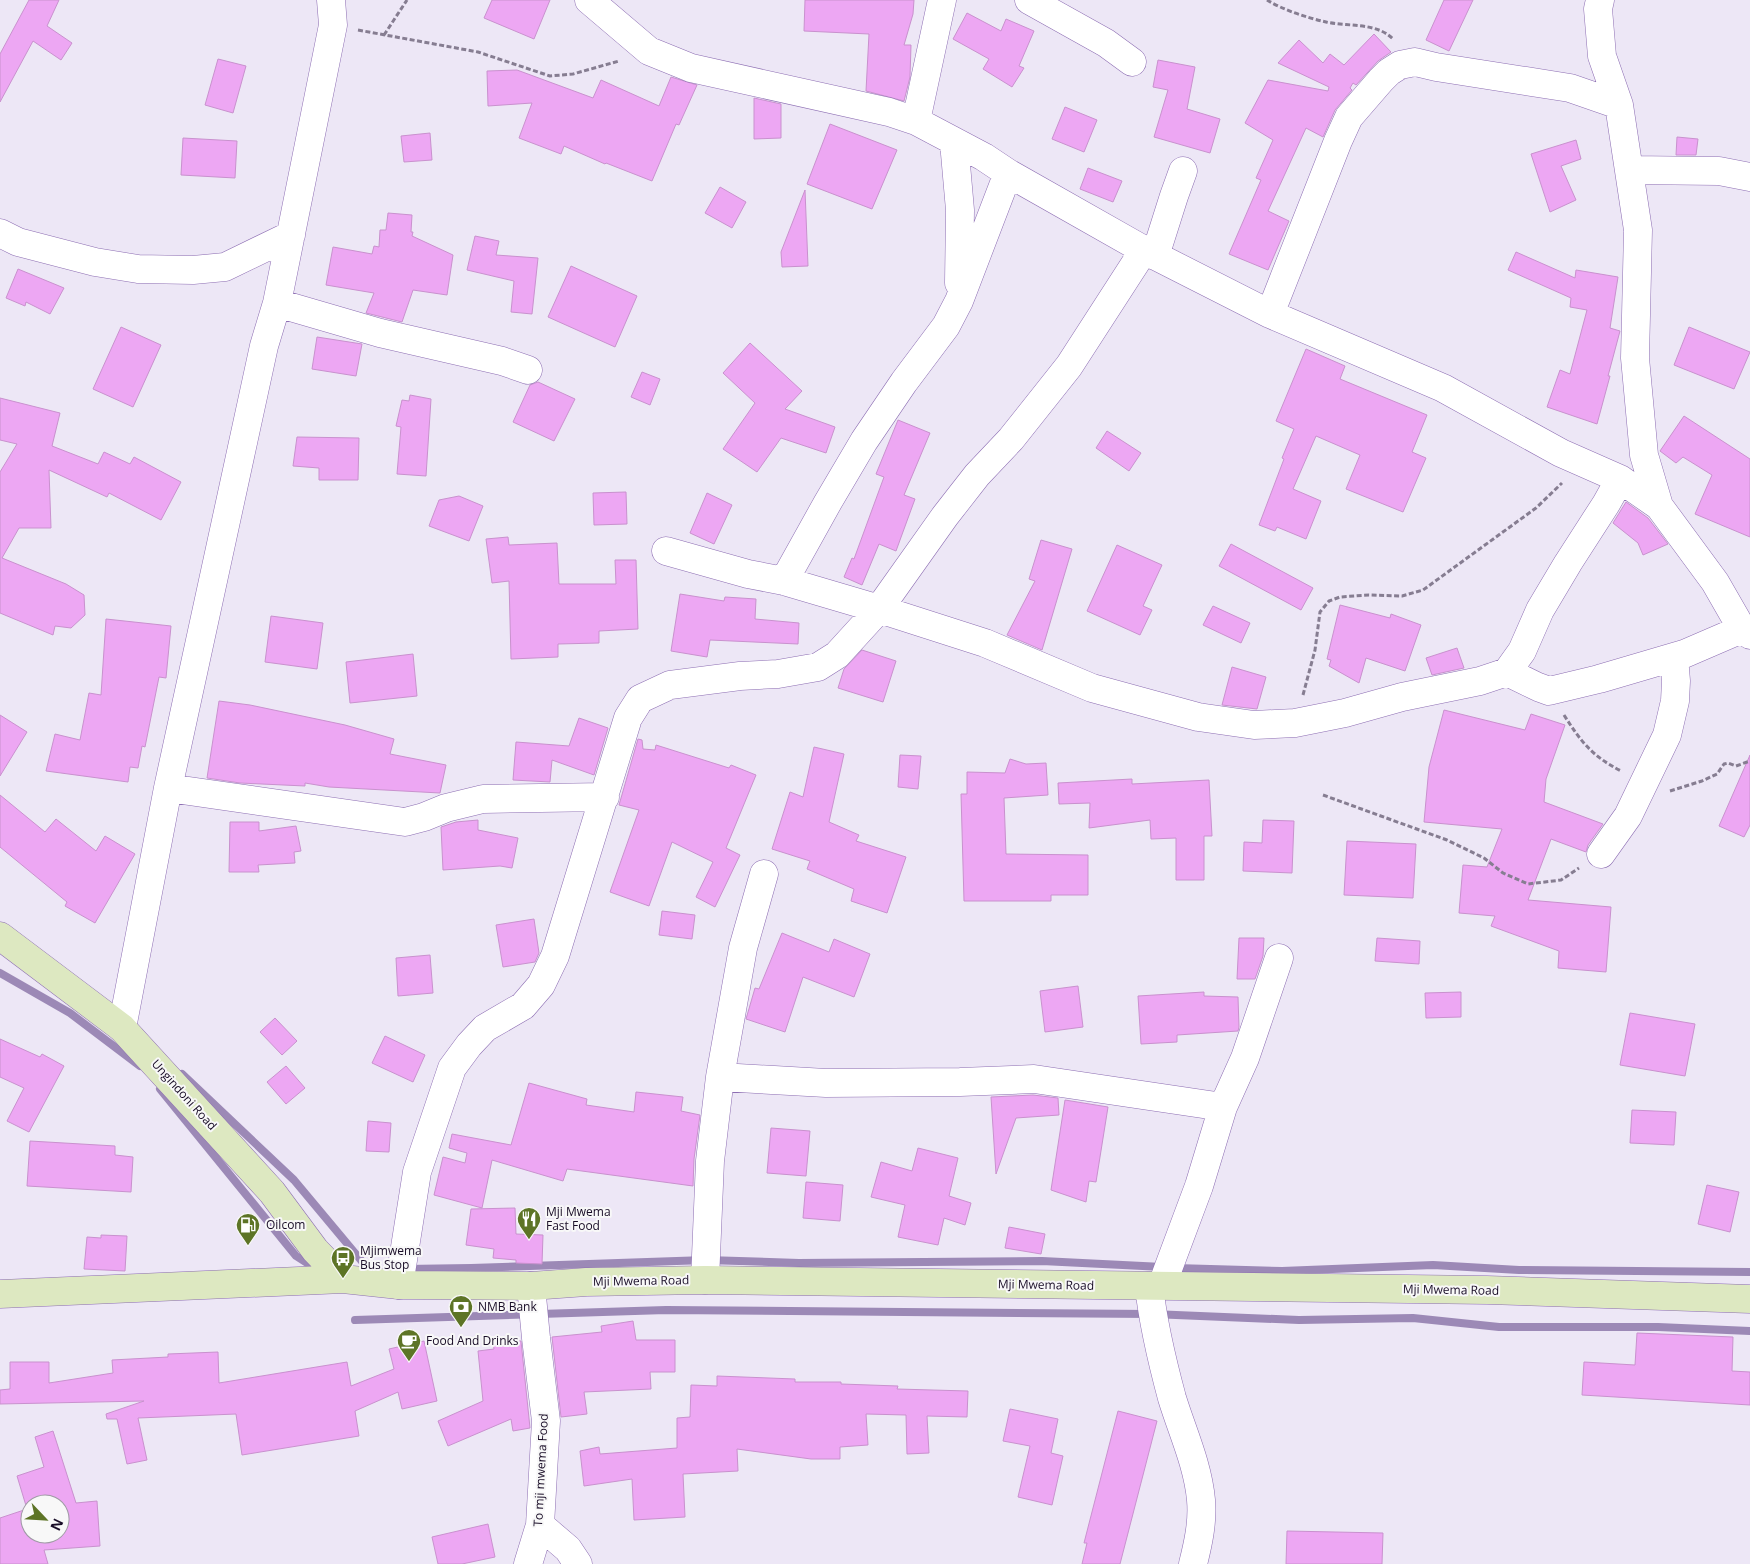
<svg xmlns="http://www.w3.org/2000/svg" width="1750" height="1564" viewBox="0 0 1750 1564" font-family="'Open Sans',sans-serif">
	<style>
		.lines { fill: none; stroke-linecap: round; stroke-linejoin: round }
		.stream { stroke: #9c89b6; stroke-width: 8 }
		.building { fill: #eda7f3; stroke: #c991ce; fill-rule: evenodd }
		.street-casing { stroke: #8d6eb3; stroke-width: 29 }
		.secondary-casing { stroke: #8d6eb3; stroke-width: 29 }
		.path { stroke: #867d91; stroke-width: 3; stroke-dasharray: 5 2.5; stroke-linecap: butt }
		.street { stroke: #fff; stroke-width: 28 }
		.secondary { stroke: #dde8c1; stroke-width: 28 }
		.labels { text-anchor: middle; stroke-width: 4; stroke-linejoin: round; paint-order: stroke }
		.street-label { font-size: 12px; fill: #180c26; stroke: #f8f8f8 }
		.poi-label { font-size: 12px; fill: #180c26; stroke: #f8f8f8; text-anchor: start }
	</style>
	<rect width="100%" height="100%" fill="#ede7f6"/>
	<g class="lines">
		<!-- stream -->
		<path class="stream" d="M 0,973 L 70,1013 L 140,1066
			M 182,1074 L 294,1180 L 370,1271 L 376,1271
			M 160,1089 L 296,1256 L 318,1270
			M 1175,1268 L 1282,1271 L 1433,1265 L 1519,1270 L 1750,1272
			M 405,1269 L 471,1268 L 706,1260 L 799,1263 L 1042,1261 L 1163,1267
			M 355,1320 L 666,1310 L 1152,1314 L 1299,1320 L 1413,1318 L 1499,1327 L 1658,1327 L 1750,1331"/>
	</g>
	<!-- building -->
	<path class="building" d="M 29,0 L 59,0 L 47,26 L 72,43 L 61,60 L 33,41 L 0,102 L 0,54 Z
		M 492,0 L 550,0 L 534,39 L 484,18 Z
		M 805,0 L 914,0 L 913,14 L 904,45 L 911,45 L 910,77 L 904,101 L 866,91 L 869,34 L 804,31 Z
		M 1444,0 L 1473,0 L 1449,51 L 1426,40 Z
		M 967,13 L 1001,31 L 1006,19 L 1034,31 L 1019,66 L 1024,68 L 1012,87 L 983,69 L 989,59 L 953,39 Z
		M 1374,34 L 1391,52 L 1378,61 L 1356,85 L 1353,83 L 1350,88 L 1352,90 L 1335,110 L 1323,137 L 1306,128 L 1268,211 L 1289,221 L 1268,270 L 1229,254 L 1261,180 L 1256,178 L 1273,140 L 1245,123 L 1268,80 L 1328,91 L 1329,87 L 1278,63 L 1299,40 L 1323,63 L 1330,54 L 1344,65 Z
		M 218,59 L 246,66 L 233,113 L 205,105 Z
		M 1158,60 L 1195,67 L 1187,109 L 1220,119 L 1210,153 L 1154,137 L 1168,90 L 1153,87 Z
		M 517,70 L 593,98 L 601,80 L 659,106 L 671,77 L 697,85 L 679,125 L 676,124 L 652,181 L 606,163 L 605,164 L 564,146 L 561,154 L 519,138 L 532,103 L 488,106 L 487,71 Z
		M 754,98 L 781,104 L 781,138 L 754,139 Z
		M 1065,107 L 1097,120 L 1084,152 L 1052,139 Z
		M 830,124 L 897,150 L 872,209 L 807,184 Z
		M 430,133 L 432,160 L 404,162 L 401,136 Z
		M 1677,137 L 1698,139 L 1696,155 L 1676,155 Z
		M 183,138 L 237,141 L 235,178 L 181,175 Z
		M 1576,140 L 1581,159 L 1561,166 L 1576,200 L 1550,212 L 1531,154 Z
		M 1088,168 L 1122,181 L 1113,202 L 1080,189 Z
		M 720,187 L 746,202 L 732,228 L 705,213 Z
		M 805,190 L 808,266 L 782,267 L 781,252 Z
		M 388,213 L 412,215 L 411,232 L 413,232 L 412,236 L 453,255 L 447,295 L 413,290 L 402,322 L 366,313 L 374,293 L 326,285 L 333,247 L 372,254 L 374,246 L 379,247 L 380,230 L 386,230 Z
		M 475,236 L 499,241 L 496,255 L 538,258 L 532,314 L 511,312 L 514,281 L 467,270 Z
		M 1516,252 L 1575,278 L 1576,270 L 1618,277 L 1610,328 L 1620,331 L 1608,376 L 1610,376 L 1597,424 L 1547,407 L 1560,370 L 1570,374 L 1587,310 L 1570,307 L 1571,298 L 1508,270 Z
		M 571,266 L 637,296 L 615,347 L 548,317 Z
		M 18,269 L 64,288 L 50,314 L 26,302 L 25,306 L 6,298 Z
		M 121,327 L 161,345 L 133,407 L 93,389 Z
		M 1689,327 L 1750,352 L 1734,389 L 1674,365 Z
		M 317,337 L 362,344 L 356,376 L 312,369 Z
		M 750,343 L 802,391 L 785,409 L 835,427 L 826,453 L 781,438 L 757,472 L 723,449 L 755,403 L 723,373 Z
		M 1306,349 L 1345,366 L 1340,379 L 1427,415 L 1412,452 L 1426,458 L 1403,512 L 1346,489 L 1360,455 L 1316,436 L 1293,489 L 1321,501 L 1306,539 L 1277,527 L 1275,531 L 1259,525 L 1284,459 L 1282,458 L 1294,429 L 1276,421 Z
		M 642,372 L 660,379 L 650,405 L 631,397 Z
		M 538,382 L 575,399 L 554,441 L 513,422 L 530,385 Z
		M 410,395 L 431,399 L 426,476 L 397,474 L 401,427 L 396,426 L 402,400 L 409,401 Z
		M 0,398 L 60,413 L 52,446 L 98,464 L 104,452 L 130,464 L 134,457 L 181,482 L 161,520 L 109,493 L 107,497 L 49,470 L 51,528 L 19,528 L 2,558 L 66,584 L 84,595 L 85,615 L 71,628 L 55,626 L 53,635 L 0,613 L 0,472 L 17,444 L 0,440 Z
		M 1684,416 L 1750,459 L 1750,537 L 1695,514 L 1712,475 L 1683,457 L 1676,463 L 1660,451 Z
		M 898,420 L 930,433 L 904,495 L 915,499 L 896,551 L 879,544 L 862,585 L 844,577 L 852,558 L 854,559 L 884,477 L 876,474 Z
		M 1107,431 L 1141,453 L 1129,471 L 1096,448 Z
		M 297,437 L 359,438 L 358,480 L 319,480 L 319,468 L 293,466 Z
		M 626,492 L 627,524 L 594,525 L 593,493 Z
		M 707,493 L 732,505 L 714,544 L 690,533 Z
		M 459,496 L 483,506 L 469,541 L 429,526 L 439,500 Z
		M 1626,502 L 1648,518 L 1668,544 L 1643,555 L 1638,543 L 1613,523 Z
		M 508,537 L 509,545 L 557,543 L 559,584 L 616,584 L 615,560 L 636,560 L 638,629 L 599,631 L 599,643 L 558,644 L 558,657 L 511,659 L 509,581 L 492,583 L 486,539 Z
		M 1041,540 L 1072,549 L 1042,650 L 1007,635 L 1035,581 L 1029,579 Z
		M 1231,544 L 1313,588 L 1301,610 L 1219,566 Z
		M 1117,545 L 1162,565 L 1143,606 L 1152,610 L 1140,635 L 1087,611 Z
		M 680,594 L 724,601 L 725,597 L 756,599 L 755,619 L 799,623 L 798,644 L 710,640 L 707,657 L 671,651 Z
		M 1340,605 L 1390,618 L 1391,614 L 1421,625 L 1405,671 L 1366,658 L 1359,683 L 1329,666 L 1331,660 L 1327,659 Z
		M 1213,606 L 1250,623 L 1241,643 L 1203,625 Z
		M 271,616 L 323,623 L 317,669 L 265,662 Z
		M 106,619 L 171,626 L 166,678 L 159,677 L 145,747 L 142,746 L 138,768 L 130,767 L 128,782 L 46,771 L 55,734 L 80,740 L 89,693 L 101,695 Z
		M 1457,648 L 1464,668 L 1432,675 L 1426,658 Z
		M 862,650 L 896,661 L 883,702 L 838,688 L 844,669 Z
		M 413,654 L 417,696 L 350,703 L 346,662 Z
		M 1232,667 L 1266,677 L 1257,709 L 1222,705 Z
		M 219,701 L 250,705 L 345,725 L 394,739 L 390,754 L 446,765 L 440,793 L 329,787 L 305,783 L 305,786 L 240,783 L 207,778 Z
		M 1444,710 L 1525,730 L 1531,714 L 1565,725 L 1546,779 L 1544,802 L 1603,824 L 1588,845 L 1586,852 L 1551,839 L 1528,900 L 1611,907 L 1606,972 L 1558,968 L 1559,951 L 1491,926 L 1495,916 L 1459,913 L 1463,865 L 1487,867 L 1502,829 L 1424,822 L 1429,767 Z
		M 0,715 L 27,732 L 0,776 Z
		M 579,718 L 608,728 L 594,775 L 552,760 L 550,782 L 513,780 L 516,742 L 569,746 Z
		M 638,739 L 642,740 L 643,749 L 655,750 L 656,745 L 729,768 L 731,765 L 756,775 L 726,848 L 740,855 L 715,907 L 696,897 L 713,862 L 672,842 L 649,906 L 610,892 L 639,810 L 619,805 Z
		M 814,747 L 844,754 L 829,822 L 859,835 L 856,841 L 906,857 L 887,913 L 851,901 L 854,889 L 807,869 L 810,861 L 772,849 L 790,792 L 803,797 Z
		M 900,755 L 921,756 L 918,789 L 898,787 Z
		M 1750,755 L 1750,825 L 1744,837 L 1719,826 Z
		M 1010,759 L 1026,764 L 1046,763 L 1048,795 L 1004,798 L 1006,854 L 1088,855 L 1088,895 L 1051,895 L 1051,901 L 964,901 L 961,794 L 967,794 L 967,772 L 1005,773 Z
		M 1132,779 L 1132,784 L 1209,780 L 1212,836 L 1204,836 L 1204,880 L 1176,880 L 1176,838 L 1151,839 L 1150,820 L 1089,828 L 1090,803 L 1059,804 L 1058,783 Z
		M 0,795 L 45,832 L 56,819 L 96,851 L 105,836 L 135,854 L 95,923 L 65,906 L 67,902 L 0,847 Z
		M 478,820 L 478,830 L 518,838 L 512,868 L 500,866 L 443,870 L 441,827 L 456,822 Z
		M 1263,820 L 1294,821 L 1292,873 L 1243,871 L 1244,842 L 1262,843 Z
		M 230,822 L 259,822 L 259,831 L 296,826 L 301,851 L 294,852 L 295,863 L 258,865 L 259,872 L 229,872 Z
		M 1347,841 L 1416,844 L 1413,898 L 1344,895 Z
		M 662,911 L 695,915 L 692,939 L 659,935 Z
		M 534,919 L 539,953 L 535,962 L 503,967 L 496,925 Z
		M 782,933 L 829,952 L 834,939 L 870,954 L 854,997 L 803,977 L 785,1032 L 746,1019 L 755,988 L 759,989 Z
		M 1239,938 L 1264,938 L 1263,956 L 1255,979 L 1237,979 Z
		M 1377,938 L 1420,941 L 1419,964 L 1375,961 Z
		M 430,955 L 433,993 L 398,996 L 396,958 Z
		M 1078,986 L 1083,1027 L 1045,1032 L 1040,991 Z
		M 1204,992 L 1204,996 L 1238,997 L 1239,1027 L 1238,1031 L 1177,1035 L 1177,1042 L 1141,1044 L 1138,996 Z
		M 1461,992 L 1461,1017 L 1426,1018 L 1425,993 Z
		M 1630,1013 L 1695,1024 L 1685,1076 L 1620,1065 Z
		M 275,1018 L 297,1041 L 282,1055 L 260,1032 Z
		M 385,1036 L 425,1055 L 413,1082 L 372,1063 Z
		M 0,1039 L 40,1057 L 42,1054 L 64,1066 L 29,1132 L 7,1121 L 24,1088 L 0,1077 Z
		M 286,1066 L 305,1088 L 286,1104 L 267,1082 Z
		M 529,1083 L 587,1099 L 586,1105 L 634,1112 L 636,1092 L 683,1097 L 681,1111 L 700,1115 L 694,1159 L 693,1186 L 567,1169 L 563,1181 L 492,1160 L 482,1208 L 434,1195 L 443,1157 L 465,1163 L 467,1153 L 449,1148 L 452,1134 L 511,1145 Z
		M 1033,1095 L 1058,1098 L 1059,1115 L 1016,1118 L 996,1174 L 991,1097 Z
		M 1065,1100 L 1108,1107 L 1096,1182 L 1089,1181 L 1086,1202 L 1051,1190 Z
		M 1632,1110 L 1676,1112 L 1674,1145 L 1630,1143 Z
		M 368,1121 L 391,1123 L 389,1152 L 366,1151 Z
		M 771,1128 L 810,1131 L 806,1176 L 767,1173 Z
		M 30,1141 L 115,1146 L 115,1155 L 133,1157 L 131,1192 L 27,1186 Z
		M 918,1148 L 958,1158 L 949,1196 L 971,1203 L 965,1225 L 944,1218 L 938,1245 L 898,1237 L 905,1205 L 871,1197 L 881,1162 L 912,1171 Z
		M 806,1182 L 843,1185 L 840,1221 L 803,1218 Z
		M 1707,1185 L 1739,1192 L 1730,1232 L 1698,1224 Z
		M 515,1208 L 516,1234 L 543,1235 L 542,1264 L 516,1263 L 516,1260 L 493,1258 L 494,1249 L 466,1245 L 471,1209 Z
		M 1009,1227 L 1045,1234 L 1041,1254 L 1005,1248 Z
		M 101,1235 L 127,1236 L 125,1271 L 84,1269 L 87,1237 L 101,1238 Z
		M 633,1321 L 636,1340 L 675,1340 L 675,1372 L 650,1372 L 651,1389 L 584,1392 L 587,1414 L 561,1417 L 552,1337 L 602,1332 L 601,1326 Z
		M 1637,1333 L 1733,1337 L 1732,1371 L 1750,1372 L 1750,1405 L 1582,1395 L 1584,1362 L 1635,1365 Z
		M 518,1338 L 518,1341 L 521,1341 L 530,1428 L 513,1431 L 511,1419 L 448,1446 L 438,1421 L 483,1401 L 478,1351 L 494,1349 L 493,1341 Z
		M 424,1341 L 437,1401 L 402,1409 L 398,1392 L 355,1411 L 359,1436 L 242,1455 L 236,1414 L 138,1418 L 147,1460 L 127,1464 L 117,1419 L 107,1419 L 106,1414 L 144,1401 L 0,1404 L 0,1390 L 10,1389 L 10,1362 L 49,1362 L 49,1383 L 113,1373 L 112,1360 L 168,1357 L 168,1354 L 218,1352 L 219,1383 L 347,1362 L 351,1386 L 394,1369 L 389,1349 Z
		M 717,1376 L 795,1379 L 795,1382 L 841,1382 L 841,1384 L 898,1386 L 897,1389 L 968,1391 L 967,1417 L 927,1416 L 929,1453 L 907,1454 L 906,1415 L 866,1414 L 868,1445 L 840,1447 L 840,1459 L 811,1459 L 737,1449 L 738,1471 L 683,1474 L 685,1517 L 634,1520 L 632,1479 L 584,1486 L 580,1451 L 599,1447 L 600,1454 L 677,1448 L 677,1418 L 690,1417 L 691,1385 L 717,1386 Z
		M 1010,1409 L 1058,1419 L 1051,1453 L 1063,1456 L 1052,1505 L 1018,1497 L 1030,1446 L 1003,1441 Z
		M 1118,1411 L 1157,1421 L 1120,1564 L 1082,1564 L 1087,1543 L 1084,1543 Z
		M 53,1431 L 76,1503 L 97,1501 L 100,1546 L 44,1550 L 48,1564 L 0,1564 L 0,1518 L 27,1509 L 17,1476 L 44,1467 L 35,1437 ZM 30,1504 L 60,1504 L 60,1534 L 30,1534 Z
		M 488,1524 L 495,1557 L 462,1564 L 438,1564 L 432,1537 Z
		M 1287,1531 L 1383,1533 L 1382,1564 L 1286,1564 Z"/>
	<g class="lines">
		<!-- street casing -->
		<g class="street-casing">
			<path id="street" d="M 589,0 L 649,51 L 691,68 L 889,112 L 916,121 L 984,157 L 1008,173 L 1144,250 L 1270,314 L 1443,388 L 1561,453 L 1620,479 L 1659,506 L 1715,582 L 1742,629 L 1750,635
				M 1029,0 L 1106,43 L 1132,62
				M 1600,0 L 1598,9 L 1602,56 L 1619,105 L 1638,230 L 1635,358 L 1644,455 L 1659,506
				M 916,121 L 942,0
				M 954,142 L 960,210 L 959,283
				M 1629,170 L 1719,171 L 1750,177
				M 0,233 L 18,242 L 95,262 L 138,269 L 193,270 L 225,267 L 291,235
				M 1155,256 L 1174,196 L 1183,171
				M 277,303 L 380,333 L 502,361 L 528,370
				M 1270,314 L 1338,141 L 1349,117 L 1381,80 L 1389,72 L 1400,65 L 1415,62 L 1436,67 L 1570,88 L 1619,105
				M 666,551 L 748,574 L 784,581 L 879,609 L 985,643 L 1092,688 L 1198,717 L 1254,725 L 1295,723 L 1345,713 L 1402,697 L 1480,681 L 1507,672 L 1522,651 L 1540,610 L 1568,563 L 1606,504 L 1620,479
				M 784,581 L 828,502 L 864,441 L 904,382 L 946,326 L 959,301 L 1008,173
				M 1507,672 L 1538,687 L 1549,691 L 1599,679 L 1684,654 L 1742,629
				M 168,788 L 405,822 L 424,817 L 446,808 L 483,799 L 605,797
				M 1601,854 L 1628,816 L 1667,735 L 1675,701 L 1676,681 L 1674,657
				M 122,1028 L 168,788 L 264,346 L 277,303 L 333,25 L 331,0
				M 720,1077 L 826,1083 L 960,1082 L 1034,1079 L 1223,1107
				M 705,1280 L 710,1161 L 720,1077 L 743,948 L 764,874
				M 399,1285 L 417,1172 L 452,1068 L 469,1045 L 485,1028 L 523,1006 L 541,985 L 555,956 L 628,718 L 640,699 L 670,685 L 740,676 L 778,674 L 818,667 L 837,655 L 879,609 L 945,516 L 977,475 L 1011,439 L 1069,366 L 1144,250
				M 1162,1285 L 1199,1186 L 1223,1107 L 1245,1058 L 1279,958
				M 1149,1286 C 1153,1323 1162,1361 1172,1398 C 1182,1431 1198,1465 1201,1500 C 1203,1522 1198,1544 1193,1564
				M 540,1525 L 568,1549 L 578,1564
				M 528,1564 L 540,1525 L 546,1421 L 536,1338 L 531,1286"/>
		</g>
		<!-- secondary casing -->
		<g class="secondary-casing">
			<path id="secondary" d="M 0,936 L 122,1028 L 272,1192 L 315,1250 L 343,1279
				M 0,1294 L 343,1279 L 399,1285 L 531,1286 L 586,1282 L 705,1280 L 1487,1290 L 1750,1299"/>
		</g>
		<!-- path -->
		<path class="path" d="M 1267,0 C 1283,10 1308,18 1326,22 C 1349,27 1376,22 1393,39
			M 358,30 L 478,52 L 550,76 L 573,74 L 619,61
			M 384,35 L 407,0
			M 1303,695 L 1315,650 L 1320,612 L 1329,601 L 1340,597 L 1369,595 L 1402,596 L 1423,590 L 1536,508 L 1562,483
			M 1564,715 C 1581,742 1592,756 1621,771
			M 1670,791 L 1702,781 L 1717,774 L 1724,764 L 1728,763 L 1736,766 L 1750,761
			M 1323,795 L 1447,840 L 1484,858 L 1503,873 L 1528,884 L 1561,880 L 1579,868"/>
		<!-- street -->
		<use href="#street" class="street"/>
		<!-- secondary -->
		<use href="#secondary" class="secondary"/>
	</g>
	<!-- icons -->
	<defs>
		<g id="restaurant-pin" transform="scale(1.25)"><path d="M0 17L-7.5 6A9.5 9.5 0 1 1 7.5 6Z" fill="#5d7426" stroke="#f8f8f8"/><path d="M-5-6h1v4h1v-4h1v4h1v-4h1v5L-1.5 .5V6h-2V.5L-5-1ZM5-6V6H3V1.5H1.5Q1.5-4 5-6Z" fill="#fff"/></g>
		<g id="fuel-pin" transform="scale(1.25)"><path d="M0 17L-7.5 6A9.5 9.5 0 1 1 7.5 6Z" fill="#5d7426" stroke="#f8f8f8"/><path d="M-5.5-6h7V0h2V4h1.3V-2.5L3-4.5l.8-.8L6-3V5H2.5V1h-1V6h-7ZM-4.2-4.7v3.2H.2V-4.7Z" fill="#fff"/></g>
		<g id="bus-pin" transform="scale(1.25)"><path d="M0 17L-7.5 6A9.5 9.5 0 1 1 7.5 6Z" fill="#5d7426" stroke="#f8f8f8"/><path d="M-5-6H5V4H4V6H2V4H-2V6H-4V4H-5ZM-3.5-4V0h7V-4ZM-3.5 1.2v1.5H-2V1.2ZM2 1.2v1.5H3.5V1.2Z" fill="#fff"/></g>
		<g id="bank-pin" transform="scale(1.25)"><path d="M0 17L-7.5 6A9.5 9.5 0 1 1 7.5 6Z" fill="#5d7426" stroke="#f8f8f8"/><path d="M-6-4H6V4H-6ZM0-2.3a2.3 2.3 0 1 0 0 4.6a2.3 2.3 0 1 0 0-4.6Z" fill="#fff"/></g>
		<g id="cafe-pin" transform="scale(1.25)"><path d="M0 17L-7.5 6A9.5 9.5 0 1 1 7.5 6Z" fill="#5d7426" stroke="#f8f8f8"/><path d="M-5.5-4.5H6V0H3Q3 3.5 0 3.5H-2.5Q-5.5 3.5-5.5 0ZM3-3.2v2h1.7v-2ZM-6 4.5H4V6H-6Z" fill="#fff"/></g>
	</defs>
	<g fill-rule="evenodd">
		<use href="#restaurant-pin" x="529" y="1219"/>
		<use href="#fuel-pin" x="248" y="1225"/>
		<use href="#bus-pin" x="343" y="1258"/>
		<use href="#bank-pin" x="461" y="1307"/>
		<use href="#cafe-pin" x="409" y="1341"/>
	</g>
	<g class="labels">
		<!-- street labels -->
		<g class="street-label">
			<text transform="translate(184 1095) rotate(48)" y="4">Ungindoni Road</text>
			<text transform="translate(641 1281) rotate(-1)" y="4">Mji Mwema Road</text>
			<text transform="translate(1046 1285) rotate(1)" y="4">Mji Mwema Road</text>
			<text transform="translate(1451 1290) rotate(1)" y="4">Mji Mwema Road</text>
			<text transform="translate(541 1470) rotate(-87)" y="4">To mji mwema Food</text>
		</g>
		<!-- poi labels -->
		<g class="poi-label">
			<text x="546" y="1216">Mji Mwema<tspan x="546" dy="14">Fast Food</tspan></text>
			<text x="266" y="1229">Oilcom</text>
			<text x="360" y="1255">Mjimwema<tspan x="360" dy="14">Bus Stop</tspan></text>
			<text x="478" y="1311">NMB Bank</text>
			<text x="426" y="1345">Food And Drinks</text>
		</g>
	</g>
	<!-- north arrow -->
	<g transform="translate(45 1519) rotate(115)"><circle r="24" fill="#f8f8f8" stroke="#9e9aa4"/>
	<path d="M0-4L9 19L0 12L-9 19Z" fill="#5d7426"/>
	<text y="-8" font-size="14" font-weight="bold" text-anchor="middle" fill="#180c26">N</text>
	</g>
</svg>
